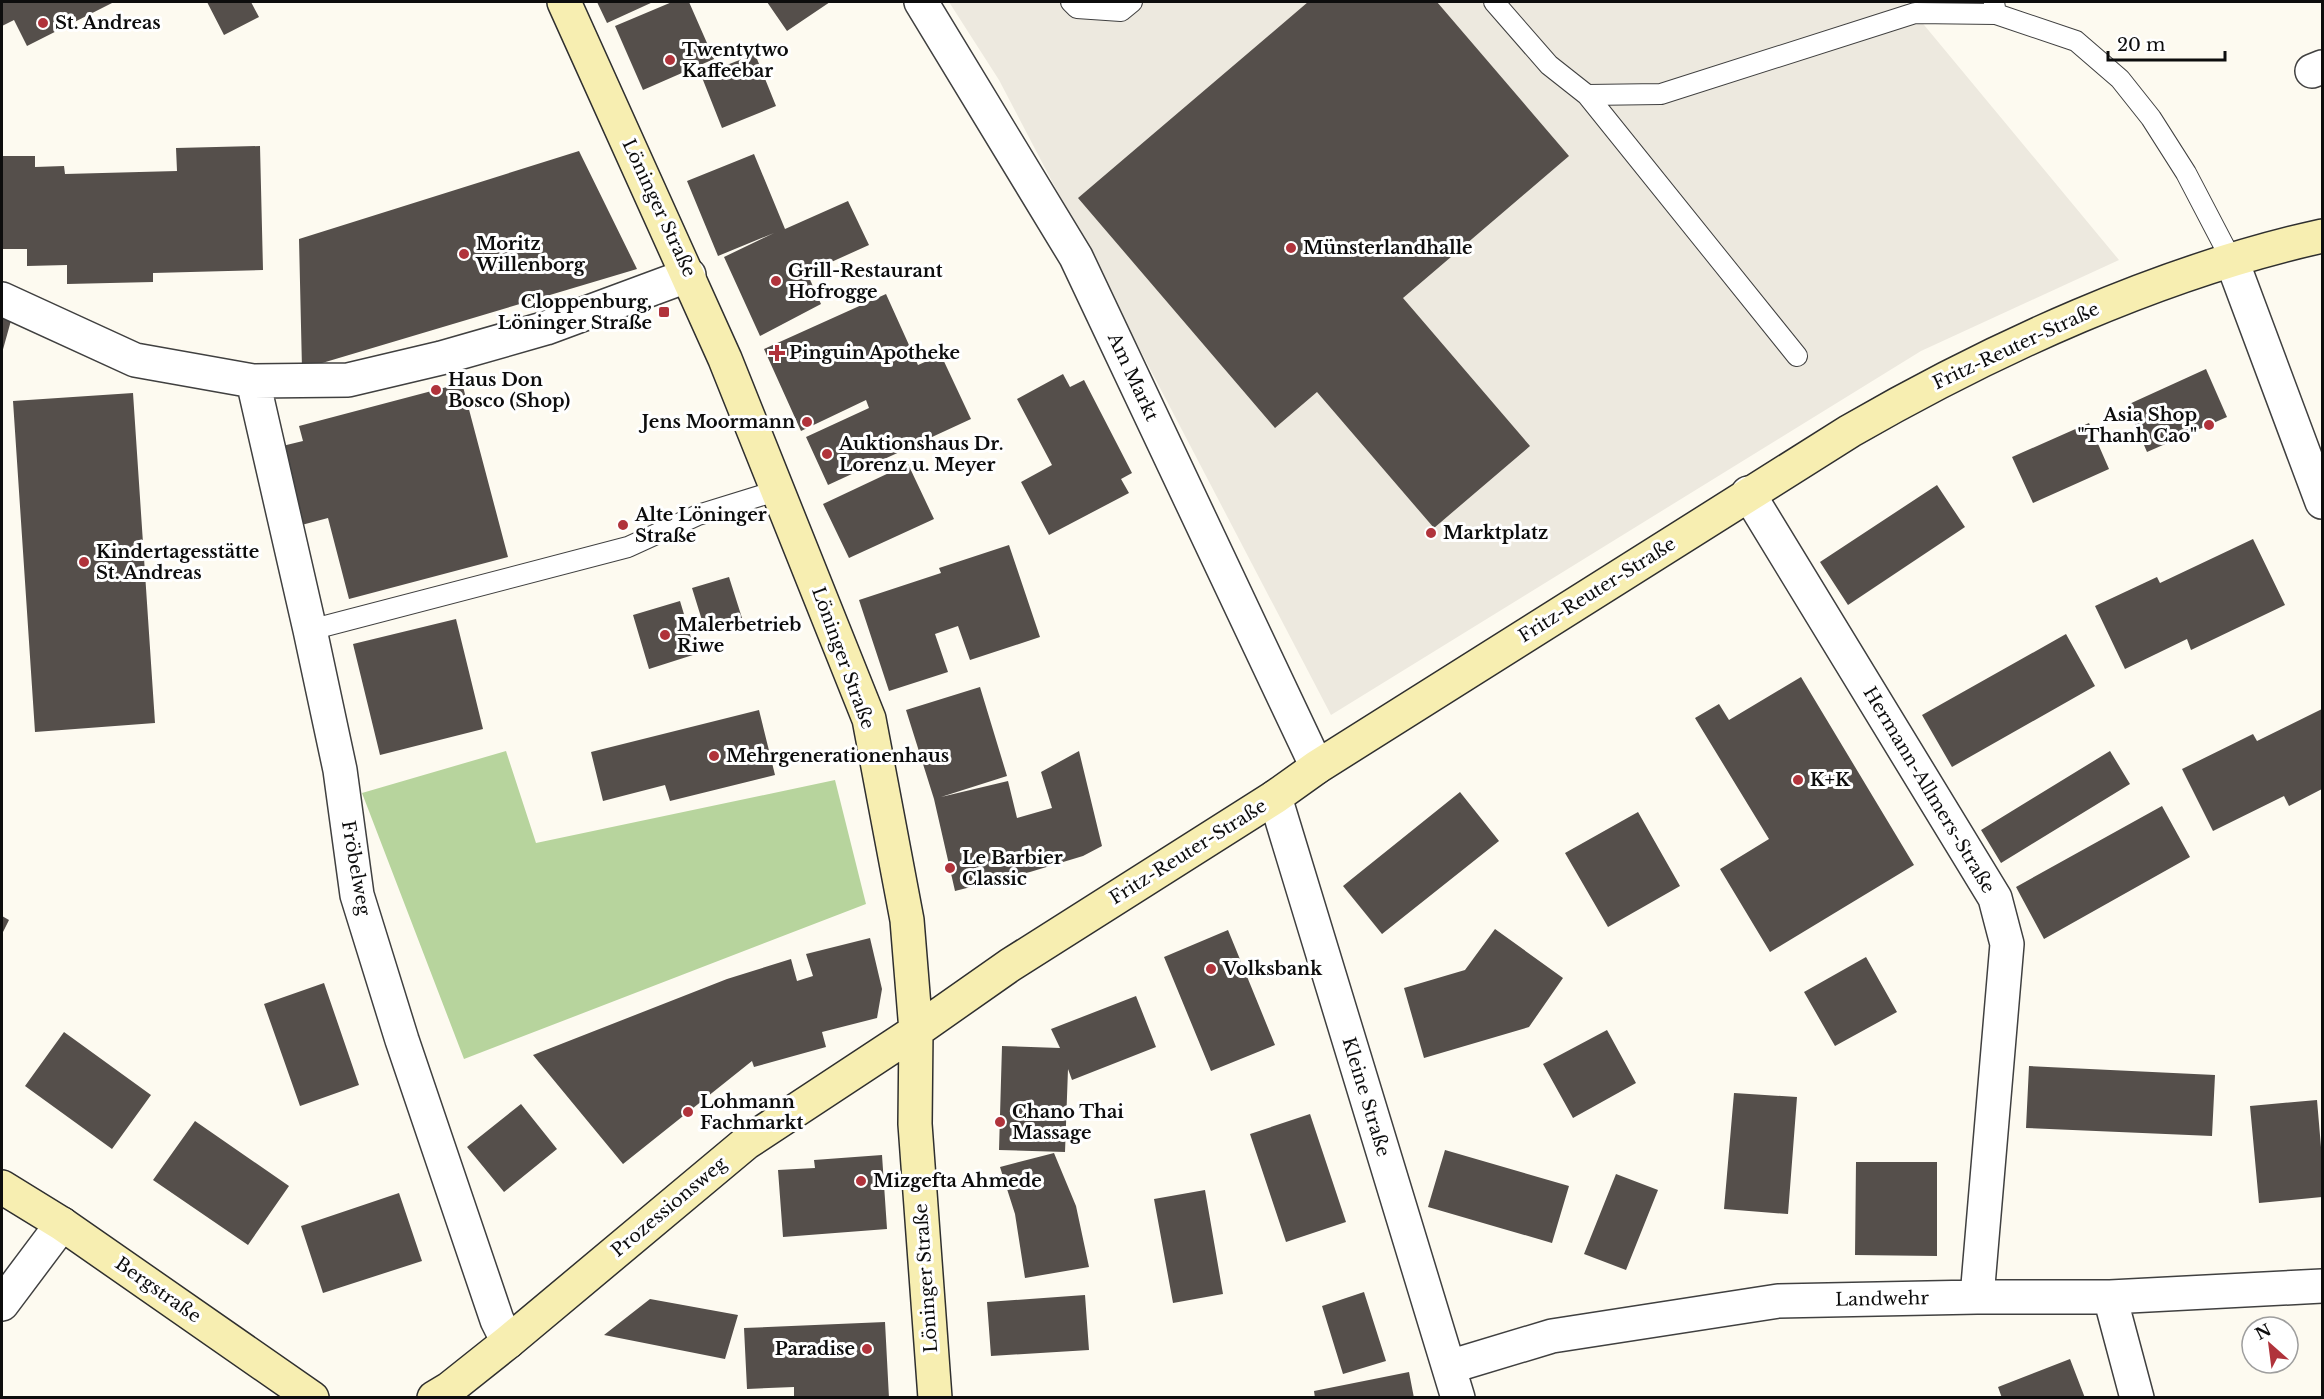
<svg xmlns="http://www.w3.org/2000/svg" width="2324" height="1399" viewBox="0 0 2324 1399" font-family="'Libre Baskerville',serif">
	<style>
		.forest { fill: #b7d49d }
		.plaza { fill: #ede9df }
		.building { fill: #554f4b }
		.lines { fill: none; stroke-linecap: round; stroke-linejoin: round }
		.lane-casing { stroke: #404040; stroke-width: 22 }
		.street-casing { stroke: #404040; stroke-width: 36 }
		.secondary-casing { stroke: #2f2f2f; stroke-width: 36 }
		.lane { stroke: #fff; stroke-width: 20 }
		.street { stroke: #fff; stroke-width: 33 }
		.secondary { stroke: #f7eeb1; stroke-width: 33 }
		.poi-dot { fill: #b0333b; stroke: #fff; stroke-width: 2 }
		.labels { text-anchor: middle; stroke-width: 6; stroke-linejoin: round; paint-order: stroke }
		.poi-label { font-size: 18px; font-weight: bold; fill: #0d0d0d; stroke: #fff; text-anchor: start }
		.street-label { font-size: 18px; fill: #0d0d0d; stroke: #fff }
	</style>
	<rect width="100%" height="100%" fill="#fdfaf0"/>
	<!-- forest -->
	<path class="forest" d="M 506,751 L 536,843 L 835,780 L 866,904 L 464,1059 L 362,793 Z"/>
	<!-- plaza -->
	<path class="plaza" d="M 949,2 L 1905,2 L 2119,260 L 1921,351 L 1331,715 L 999,80 Z"/>
	<!-- building -->
	<path class="building" d="M 2,2 L 114,2 L 27,46 L 14,20 L 2,26 Z
		M 207,2 L 251,2 L 259,17 L 224,35 Z
		M 597,2 L 653,2 L 607,23 Z
		M 672,2 L 689,2 L 714,59 L 643,90 L 615,26 Z
		M 767,2 L 830,2 L 787,31 Z
		M 1308,2 L 1437,2 L 1569,156 L 1403,298 L 1530,446 L 1434,528 L 1317,392 L 1275,428 L 1078,198 Z
		M 755,54 L 776,106 L 722,128 L 701,75 Z
		M 260,146 L 263,270 L 153,273 L 153,282 L 67,284 L 67,265 L 27,266 L 27,249 L 2,249 L 2,156 L 35,156 L 35,167 L 64,166 L 65,174 L 177,171 L 176,148 Z
		M 579,151 L 637,269 L 302,369 L 299,239 Z
		M 754,154 L 785,229 L 848,201 L 869,245 L 807,273 L 821,304 L 760,336 L 724,257 L 774,233 L 718,256 L 687,181 Z
		M 886,294 L 918,365 L 941,355 L 971,419 L 828,485 L 806,437 L 869,408 L 866,400 L 801,431 L 764,349 Z
		M 2,314 L 12,317 L 2,353 Z
		M 2206,369 L 2227,417 L 2147,452 L 2127,405 Z
		M 1063,374 L 1070,387 L 1084,380 L 1132,473 L 1121,479 L 1129,493 L 1049,535 L 1021,482 L 1052,465 L 1017,399 Z
		M 462,383 L 508,557 L 349,599 L 328,518 L 294,527 L 274,448 L 303,441 L 299,426 Z
		M 133,393 L 155,723 L 35,732 L 13,401 Z
		M 2089,423 L 2109,469 L 2033,503 L 2012,457 Z
		M 908,464 L 934,519 L 849,558 L 823,504 Z
		M 1937,485 L 1965,527 L 1848,605 L 1820,562 Z
		M 2253,539 L 2285,605 L 2191,650 L 2187,639 L 2125,669 L 2095,606 L 2157,577 L 2160,583 Z
		M 1009,545 L 1040,637 L 970,660 L 958,626 L 935,634 L 948,672 L 889,691 L 859,600 L 941,573 L 939,568 Z
		M 729,577 L 742,618 L 705,630 L 692,588 Z
		M 680,601 L 696,654 L 649,669 L 633,615 Z
		M 456,619 L 483,729 L 380,755 L 353,644 Z
		M 2066,634 L 2095,686 L 1952,767 L 1922,715 Z
		M 1801,677 L 1914,865 L 1770,952 L 1720,869 L 1769,839 L 1695,718 L 1719,704 L 1729,720 Z
		M 980,687 L 1007,776 L 941,797 L 1008,781 L 1017,818 L 1052,808 L 1041,772 L 1079,751 L 1102,846 L 1083,856 L 1030,872 L 955,891 L 934,799 L 906,710 Z
		M 2322,709 L 2322,789 L 2289,806 L 2284,796 L 2213,831 L 2182,769 L 2253,734 L 2257,741 Z
		M 759,710 L 775,775 L 670,801 L 665,785 L 603,801 L 591,752 Z
		M 2110,751 L 2130,784 L 2001,863 L 1981,830 Z
		M 1460,792 L 1499,841 L 1382,934 L 1343,886 Z
		M 2162,806 L 2190,857 L 2044,939 L 2016,887 Z
		M 1638,812 L 1680,886 L 1608,927 L 1565,853 Z
		M 2,916 L 9,920 L 2,934 Z
		M 1495,929 L 1563,978 L 1529,1027 L 1424,1058 L 1404,988 L 1465,970 Z
		M 1228,930 L 1275,1045 L 1211,1071 L 1164,957 Z
		M 870,938 L 882,989 L 877,1018 L 822,1032 L 826,1047 L 754,1067 L 752,1061 L 623,1164 L 533,1055 L 727,979 L 791,959 L 797,981 L 813,976 L 806,954 Z
		M 1866,957 L 1897,1012 L 1835,1046 L 1804,992 Z
		M 324,983 L 359,1085 L 300,1106 L 264,1004 Z
		M 1136,996 L 1156,1047 L 1072,1080 L 1068,1069 L 1065,1152 L 999,1150 L 1002,1046 L 1060,1048 L 1051,1029 Z
		M 1607,1030 L 1636,1083 L 1573,1118 L 1543,1064 Z
		M 64,1032 L 151,1095 L 112,1149 L 25,1086 Z
		M 2029,1066 L 2215,1075 L 2212,1136 L 2026,1128 Z
		M 1734,1093 L 1797,1097 L 1788,1214 L 1724,1209 Z
		M 2317,1100 L 2322,1159 L 2322,1197 L 2259,1203 L 2250,1106 Z
		M 521,1104 L 557,1149 L 504,1192 L 467,1147 Z
		M 1310,1114 L 1346,1222 L 1286,1242 L 1250,1134 Z
		M 195,1121 L 289,1186 L 248,1245 L 153,1180 Z
		M 1445,1150 L 1569,1186 L 1552,1243 L 1428,1207 Z
		M 1054,1153 L 1076,1206 L 1089,1267 L 1025,1278 L 1015,1214 L 1000,1167 Z
		M 882,1155 L 887,1229 L 783,1237 L 778,1170 L 815,1168 L 814,1160 Z
		M 1856,1162 L 1937,1162 L 1937,1256 L 1855,1255 Z
		M 1616,1174 L 1658,1190 L 1626,1270 L 1584,1254 Z
		M 1205,1190 L 1223,1294 L 1173,1303 L 1154,1199 Z
		M 399,1193 L 422,1261 L 323,1293 L 301,1226 Z
		M 1364,1292 L 1386,1361 L 1343,1374 L 1322,1306 Z
		M 1085,1295 L 1089,1350 L 991,1356 L 987,1302 Z
		M 650,1299 L 738,1315 L 725,1359 L 604,1335 Z
		M 885,1322 L 889,1398 L 794,1398 L 794,1387 L 747,1389 L 744,1328 Z
		M 2070,1359 L 2085,1398 L 2002,1398 L 1998,1387 Z
		M 1409,1372 L 1414,1398 L 1315,1398 L 1314,1391 Z"/>
	<g class="lines">
		<!-- lane casing -->
		<g class="lane-casing">
			<path id="lane" d="M 1071,2 L 1077,8 L 1121,11 L 1132,2
				M 1494,2 L 1549,65 L 1587,95 L 1661,94 L 1915,13 L 1996,14
				M 1994,2 L 1996,14 L 2076,41 L 2120,79 L 2151,118 L 2186,173 L 2232,261
				M 1587,95 L 1797,356
				M 310,630 L 628,547 L 698,515 L 779,490"/>
		</g>
		<!-- street casing -->
		<g class="street-casing">
			<path id="street" d="M 921,2 L 1076,257 L 1317,767
				M 2312,71 L 2322,67
				M 2232,261 L 2322,502
				M 2,299 L 135,360 L 253,381 L 348,380 L 441,358 L 546,328 L 689,275
				M 253,381 L 310,630 L 340,770 L 357,895 L 402,1040 L 497,1320 L 508,1342
				M 1748,493 L 1995,898 L 2007,944 L 1977,1297
				M 1275,797 L 1458,1398
				M 2110,1297 L 2137,1398
				M 2,1304 L 62,1224
				M 1449,1367 L 1552,1336 L 1778,1301 L 1977,1297 L 2110,1297 L 2322,1286"/>
		</g>
		<!-- secondary casing -->
		<g class="secondary-casing">
			<path id="secondary" d="M 564,2 L 725,359 L 869,719 L 907,920 L 916,1031 L 915,1124 L 935,1398
				M 2,1187 L 62,1224 L 312,1398
				M 434,1398 L 449,1389 L 508,1342 L 746,1143 L 916,1031 L 1010,965 L 1275,797 L 1317,767 L 1850,431 C 1994,348 2160,272 2322,236"/>
		</g>
		<!-- lane -->
		<use href="#lane" class="lane"/>
		<!-- street -->
		<use href="#street" class="street"/>
		<!-- secondary -->
		<use href="#secondary" class="secondary"/>
	</g>
	<!-- markers -->
	<g class="poi-dot">
		<circle cx="43" cy="23" r="6"/>
		<circle cx="670" cy="60" r="6"/>
		<circle cx="1291" cy="248" r="6"/>
		<circle cx="464" cy="254" r="6"/>
		<circle cx="776" cy="281" r="6"/>
		<rect x="658" y="306" width="12" height="12" rx="3"/>
		<path d="M774 344h6v6h6v6h-6v6h-6v-6h-6v-6h6z"/>
		<circle cx="436" cy="390" r="6"/>
		<circle cx="807" cy="422" r="6"/>
		<circle cx="2209" cy="425" r="6"/>
		<circle cx="827" cy="454" r="6"/>
		<circle cx="623" cy="525" r="6"/>
		<circle cx="1431" cy="533" r="6"/>
		<circle cx="84" cy="562" r="6"/>
		<circle cx="665" cy="635" r="6"/>
		<circle cx="714" cy="756" r="6"/>
		<circle cx="1798" cy="780" r="6"/>
		<circle cx="950" cy="868" r="6"/>
		<circle cx="1211" cy="969" r="6"/>
		<circle cx="688" cy="1112" r="6"/>
		<circle cx="1000" cy="1122" r="6"/>
		<circle cx="861" cy="1181" r="6"/>
		<circle cx="867" cy="1349" r="6"/>
	</g>
	<g class="labels">
		<!-- poi labels -->
		<g class="poi-label">
			<text x="55" y="29">St. Andreas</text>
			<text x="682" y="56">Twentytwo<tspan x="682" dy="21">Kaffeebar</tspan></text>
			<text x="476" y="250">Moritz<tspan x="476" dy="21">Willenborg</tspan></text>
			<text x="1303" y="254">Münsterlandhalle</text>
			<text x="788" y="277">Grill-Restaurant<tspan x="788" dy="21">Hofrogge</tspan></text>
			<text x="652" y="308" text-anchor="end">Cloppenburg,<tspan x="652" dy="21">Löninger Straße</tspan></text>
			<text x="789" y="359">Pinguin Apotheke</text>
			<text x="448" y="386">Haus Don<tspan x="448" dy="21">Bosco (Shop)</tspan></text>
			<text x="2197" y="421" text-anchor="end">Asia Shop<tspan x="2197" dy="21">"Thanh Cao"</tspan></text>
			<text x="795" y="428" text-anchor="end">Jens Moormann</text>
			<text x="839" y="450">Auktionshaus Dr.<tspan x="839" dy="21">Lorenz u. Meyer</tspan></text>
			<text x="635" y="521">Alte Löninger<tspan x="635" dy="21">Straße</tspan></text>
			<text x="1443" y="539">Marktplatz</text>
			<text x="96" y="558">Kindertagesstätte<tspan x="96" dy="21">St. Andreas</tspan></text>
			<text x="677" y="631">Malerbetrieb<tspan x="677" dy="21">Riwe</tspan></text>
			<text x="726" y="762">Mehrgenerationenhaus</text>
			<text x="1810" y="786">K+K</text>
			<text x="962" y="864">Le Barbier<tspan x="962" dy="21">Classic</tspan></text>
			<text x="1223" y="975">Volksbank</text>
			<text x="700" y="1108">Lohmann<tspan x="700" dy="21">Fachmarkt</tspan></text>
			<text x="1012" y="1118">Chano Thai<tspan x="1012" dy="21">Massage</tspan></text>
			<text x="873" y="1187">Mizgefta Ahmede</text>
			<text x="855" y="1355" text-anchor="end">Paradise</text>
		</g>
		<!-- street labels -->
		<g class="street-label">
			<text transform="translate(659 208) rotate(65)" y="6">Löninger Straße</text>
			<text transform="translate(2016 346) rotate(-25)" y="6">Fritz-Reuter-Straße</text>
			<text transform="translate(1133 377) rotate(65)" y="6">Am Markt</text>
			<text transform="translate(1597 590) rotate(-32)" y="6">Fritz-Reuter-Straße</text>
			<text transform="translate(843 658) rotate(70)" y="6">Löninger Straße</text>
			<text transform="translate(1929 790) rotate(59)" y="6">Hermann-Allmers-Straße</text>
			<text transform="translate(1188 852) rotate(-32)" y="6">Fritz-Reuter-Straße</text>
			<text transform="translate(356 868) rotate(80)" y="6">Fröbelweg</text>
			<text transform="translate(1366 1097) rotate(73)" y="6">Kleine Straße</text>
			<text transform="translate(669 1207) rotate(-40)" y="6">Prozessionsweg</text>
			<text transform="translate(926 1278) rotate(-94)" y="6">Löninger Straße</text>
			<text transform="translate(158 1290) rotate(35)" y="6">Bergstraße</text>
			<text transform="translate(1882 1299) rotate(-1)" y="6">Landwehr</text>
		</g>
	</g>
	<!-- border -->
	<rect width="2324" height="1399" fill="none" stroke="#0d0d0d" stroke-width="6"/>
	<!-- north arrow -->
	<g transform="translate(2270 1345) rotate(332)"><circle r="28" fill="#ffffff" stroke="#9e9e9e" stroke-width="1.5"/>
	<path d="M0-4.5L10 22L0 15L-10 22Z" fill="#b0333b"/>
	<text y="-9" font-size="16" font-weight="bold" text-anchor="middle" fill="#0d0d0d">N</text>
	</g>
	<!-- scale -->
	<path d="M2108 51v9h117v-9" fill="none" stroke="#0d0d0d" stroke-width="3"/>
	<text x="2117" y="51" font-size="18" fill="#0d0d0d" stroke="#ffffff" stroke-width="4.5" paint-order="stroke">20 m</text>
</svg>
